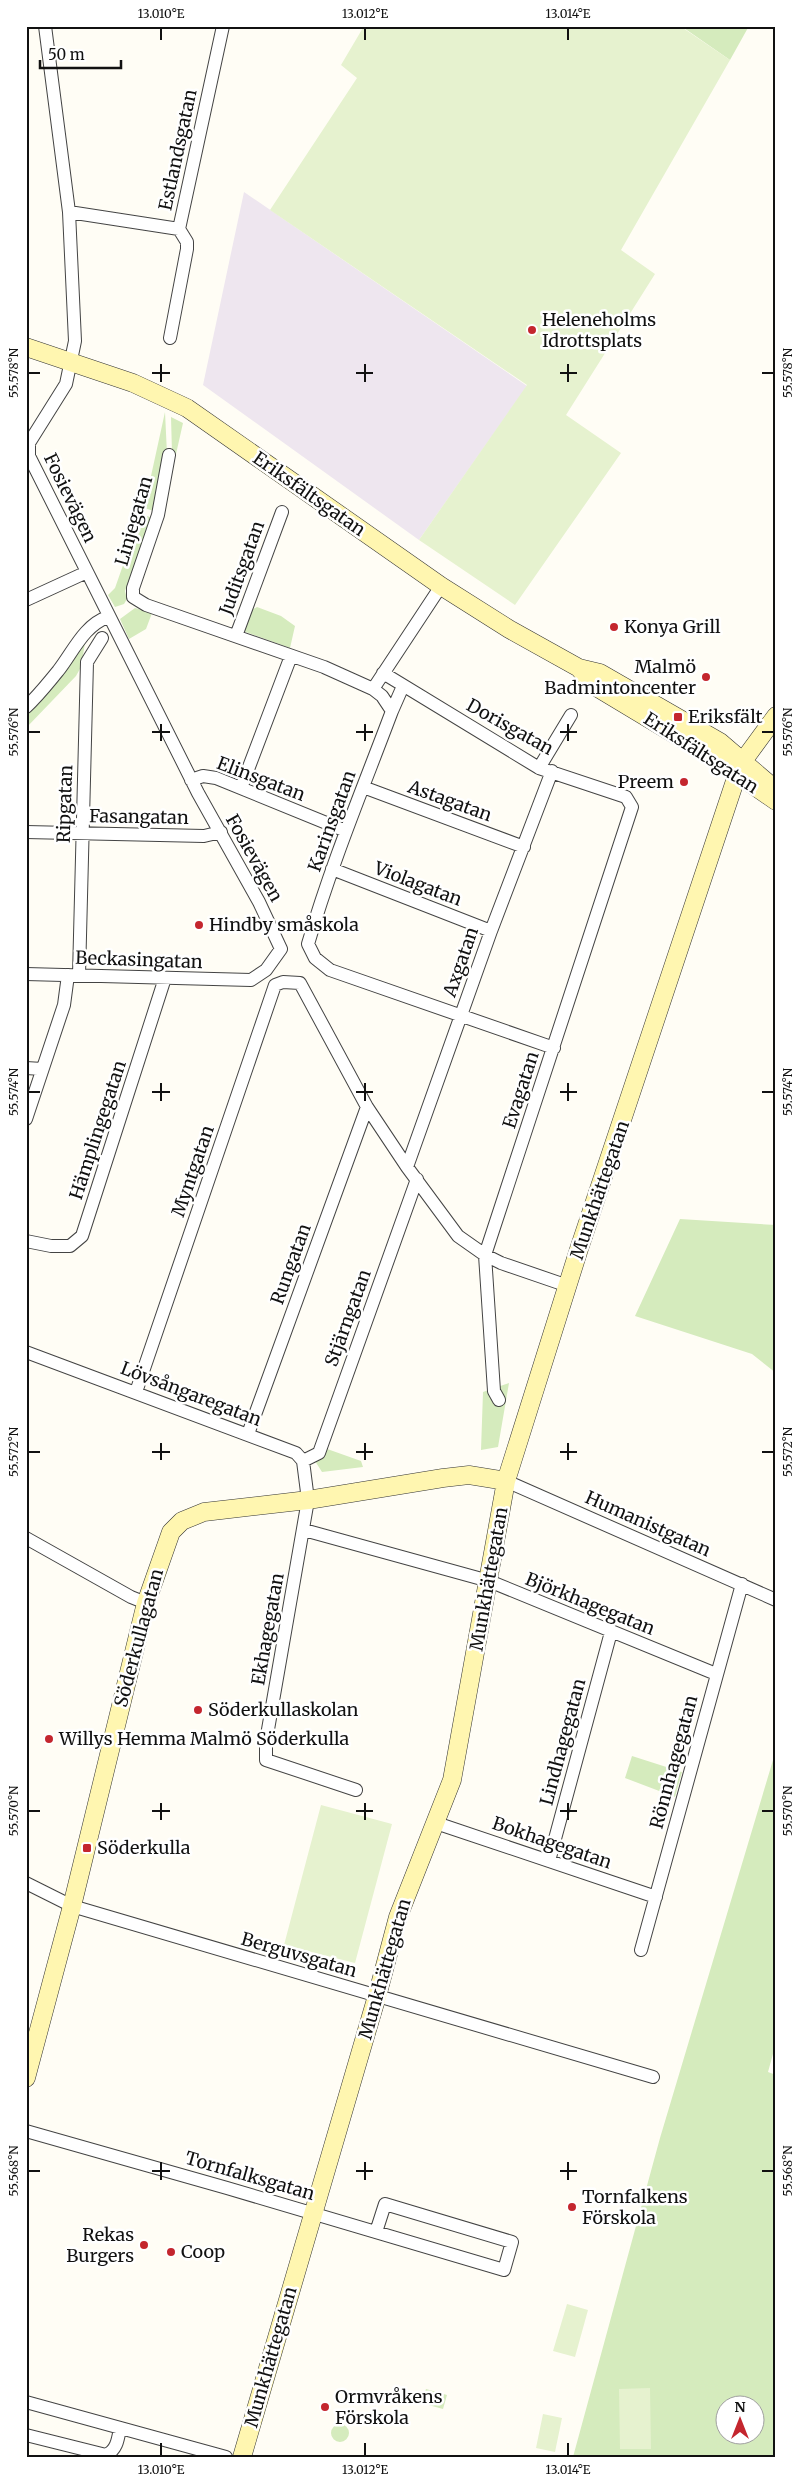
<svg xmlns="http://www.w3.org/2000/svg" width="802" height="2483" viewBox="0 0 802 2483" font-family="Merriweather,serif">
	<style>
		.industrial { fill: #eee6ef }
		.green { fill: #d5ebbd; fill-rule: evenodd }
		.pitch { fill: #e6f2cf }
		.lines { fill: none; stroke-linecap: round; stroke-linejoin: round }
		.street-casing { stroke: #444; stroke-width: 14 }
		.secondary-casing { stroke: #333; stroke-width: 19 }
		.street { stroke: #fff; stroke-width: 12 }
		.secondary { stroke: #fff6b0; stroke-width: 18 }
		.ticks { fill: none; stroke: #111; stroke-width: 2 }
		.poi-dot { fill: #c4262e; stroke: #fff; stroke-width: 2 }
		.labels { text-anchor: middle; stroke-width: 5; stroke-linejoin: round; paint-order: stroke }
		.street-label { font-size: 18px; fill: #111; stroke: #fff }
		.poi-label { font-size: 18px; fill: #111; stroke: #fff; text-anchor: start }
		.neatline { fill: none; stroke: #111; stroke-width: 2 }
		.ticks-label { font-size: 12px; text-anchor: middle; fill: #111 }
	</style>
	<rect width="100%" height="100%" fill="#fffdf5"/>
	<!-- industrial -->
	<path class="industrial" d="M 244,192 L 527,386 L 419,540 L 203,385 Z"/>
	<!-- green -->
	<path class="green" d="M 681,26 L 749,26 L 730,60 Z
		M 165,412 L 167,454 L 154,511 L 144,508 Z
		M 171,417 L 183,423 L 176,454 L 172,453 Z
		M 141,514 L 150,517 L 151,522 L 125,591 L 127,599 L 124,604 L 115,607 L 108,595 L 115,588 Z
		M 257,607 L 281,616 L 295,626 L 290,648 L 243,631 L 248,612 Z
		M 135,608 L 152,613 L 146,629 L 129,639 L 120,619 Z
		M 86,637 L 81,667 L 76,676 L 26,728 L 26,711 Z
		M 680,1219 L 776,1225 L 776,1373 L 752,1354 L 635,1316 Z
		M 509,1383 L 498,1447 L 481,1450 L 483,1392 Z
		M 316,1445 L 361,1461 L 363,1467 L 322,1472 L 315,1461 Z
		M 776,1750 L 776,2043 L 768,2072 L 776,2075 L 776,2457 L 573,2457 L 660,2138 ZM 724,2406 L 754,2406 L 754,2436 L 724,2436 Z
		M 632,1756 L 682,1772 L 675,1797 L 625,1778 Z
		M 426,2389 L 447,2395 L 443,2409 L 421,2403 Z
		M331 2433a9 9 0 1 1 18 0a9 9 0 1 1-18 0Z"/>
	<!-- pitch -->
	<path class="pitch" d="M 364,26 L 680,26 L 730,60 L 621,250 L 655,274 L 566,415 L 621,453 L 515,605 L 419,540 L 527,385 L 270,210 L 357,78 L 341,65 Z
		M 321,1805 L 392,1824 L 355,1963 L 284,1945 Z
		M 567,2304 L 588,2310 L 575,2357 L 553,2351 Z
		M 650,2388 L 651,2449 L 620,2449 L 619,2389 Z
		M 543,2414 L 562,2418 L 555,2452 L 536,2448 Z"/>
	<g class="lines">
		<!-- street casing -->
		<g class="street-casing">
			<path id="street" d="M 69,212 L 179,229
				M 170,338 L 187,249 L 187,242 L 179,229 L 223,26
				M 169,455 L 158,515 L 133,588 L 133,597 L 146,605 L 324,667 L 373,689 L 382,696 L 392,711 C 363,788 331,865 308,944 L 315,958 L 330,970 L 554,1048
				M 26,600 L 87,572
				M 236,636 L 282,512
				M 383,673 L 539,768 L 626,797 L 632,807 L 485,1255 L 494,1391 L 499,1400
				M 373,689 L 441,586
				M 26,707 C 38,696 48,683 58,671 C 73,652 84,625 108,617
				M 392,711 L 403,686
				M 539,768 L 571,715
				M 191,780 L 203,776 L 216,778 L 346,831
				M 363,787 L 524,847
				M 241,788 L 291,656
				M 26,832 L 204,836 L 221,832
				M 332,869 L 491,931
				M 26,974 L 251,980 L 266,970 L 281,949 L 259,902 L 198,793 L 29,456 L 29,443 L 66,384 L 75,341 L 69,212 L 45,26
				M 79,975 L 87,662 L 102,638
				M 26,1068 L 42,1069
				M 26,1119 L 64,1005 L 68,975
				M 407,1167 L 491,931 L 552,771
				M 26,1241 L 51,1246 L 70,1246 L 82,1236 L 165,978
				M 26,1352 L 296,1453 L 303,1461 L 308,1500 L 266,1741 L 266,1760 L 356,1790
				M 136,1392 L 275,985 L 283,982 L 300,983 L 367,1107 L 407,1167 L 458,1236 L 485,1255 L 501,1263 L 568,1286
				M 248,1434 L 367,1107
				M 303,1461 L 319,1453 L 417,1179
				M 506,1481 L 776,1600
				M 304,1530 L 489,1581 L 716,1674
				M 26,1538 L 131,1597 L 146,1603
				M 436,1823 L 656,1897
				M 549,1861 L 611,1632
				M 26,1883 L 72,1906 L 653,2077
				M 641,1950 L 742,1584
				M 26,2131 L 227,2188 L 504,2270 L 512,2242 L 385,2204 L 376,2232
				M 26,2402 L 226,2457
				M 26,2435 L 106,2455 C 117,2450 118,2439 120,2428"/>
		</g>
		<!-- secondary casing -->
		<g class="secondary-casing">
			<path id="secondary" d="M 26,347 L 133,383 L 187,408 L 441,586 L 509,629 L 579,668 L 600,673 L 720,742 L 776,790
				M 579,668 L 593,685 L 711,756 L 776,801
				M 26,2078 L 72,1906 L 146,1603 L 171,1532 L 182,1521 L 204,1512 L 308,1500 L 443,1478 L 469,1475 L 506,1481
				M 242,2457 L 377,1996 L 398,1917 L 452,1780 L 506,1481 L 579,1249 L 737,775 L 743,761 L 776,716"/>
		</g>
		<!-- street -->
		<use href="#street" class="street"/>
		<!-- secondary -->
		<use href="#secondary" class="secondary"/>
	</g>
	<!-- ticks -->
	<path class="ticks" d="M 161,28 L 161,40M 365,28 L 365,40M 568,28 L 568,40M 161,364 L 161,382M 365,364 L 365,382M 568,364 L 568,382M 28,373 L 40,373M 152,373 L 170,373M 356,373 L 373,373M 560,373 L 577,373M 762,373 L 774,373M 161,724 L 161,741M 365,724 L 365,741M 568,724 L 568,741M 28,732 L 40,732M 152,732 L 170,732M 356,732 L 373,732M 560,732 L 577,732M 762,732 L 774,732M 161,1083 L 161,1101M 365,1083 L 365,1101M 568,1083 L 568,1101M 28,1092 L 40,1092M 152,1092 L 170,1092M 356,1092 L 373,1092M 560,1092 L 577,1092M 762,1092 L 774,1092M 161,1443 L 161,1460M 365,1443 L 365,1460M 568,1443 L 568,1460M 28,1452 L 40,1452M 152,1452 L 170,1452M 356,1452 L 373,1452M 560,1452 L 577,1452M 762,1452 L 774,1452M 161,1803 L 161,1820M 365,1803 L 365,1820M 568,1803 L 568,1820M 28,1811 L 40,1811M 152,1811 L 170,1811M 356,1811 L 373,1811M 560,1811 L 577,1811M 762,1811 L 774,1811M 161,2162 L 161,2180M 365,2162 L 365,2180M 568,2162 L 568,2180M 28,2171 L 40,2171M 152,2171 L 170,2171M 356,2171 L 373,2171M 560,2171 L 577,2171M 762,2171 L 774,2171M 161,2443 L 161,2456M 365,2443 L 365,2456M 568,2443 L 568,2456"/>
	<!-- markers -->
	<g class="poi-dot">
		<circle cx="532" cy="330" r="5"/>
		<circle cx="614" cy="627" r="5"/>
		<circle cx="706" cy="677" r="5"/>
		<rect x="673" y="712" width="10" height="10" rx="2.5"/>
		<circle cx="684" cy="782" r="5"/>
		<circle cx="199" cy="925" r="5"/>
		<circle cx="198" cy="1710" r="5"/>
		<circle cx="49" cy="1739" r="5"/>
		<rect x="82" y="1843" width="10" height="10" rx="2.5"/>
		<circle cx="572" cy="2207" r="5"/>
		<circle cx="144" cy="2245" r="5"/>
		<circle cx="171" cy="2252" r="5"/>
		<circle cx="325" cy="2407" r="5"/>
	</g>
	<g class="labels">
		<!-- street labels -->
		<g class="street-label">
			<text transform="translate(178 150) rotate(-78)" y="6">Estlandsgatan</text>
			<text transform="translate(309 494) rotate(35)" y="6">Eriksfältsgatan</text>
			<text transform="translate(70 498) rotate(64)" y="6">Fosievägen</text>
			<text transform="translate(134 521) rotate(-74)" y="6">Linjegatan</text>
			<text transform="translate(242 568) rotate(-70)" y="6">Juditsgatan</text>
			<text transform="translate(510 727) rotate(29)" y="6">Dorisgatan</text>
			<text transform="translate(701 753) rotate(33)" y="6">Eriksfältsgatan</text>
			<text transform="translate(261 779) rotate(21)" y="6">Elinsgatan</text>
			<text transform="translate(450 801) rotate(20)" y="6">Astagatan</text>
			<text transform="translate(65 804) rotate(-88)" y="6">Ripgatan</text>
			<text transform="translate(139 817) rotate(1)" y="6">Fasangatan</text>
			<text transform="translate(332 821) rotate(-70)" y="6">Karinsgatan</text>
			<text transform="translate(254 858) rotate(61)" y="6">Fosievägen</text>
			<text transform="translate(418 884) rotate(21)" y="6">Violagatan</text>
			<text transform="translate(139 960) rotate(2)" y="6">Beckasingatan</text>
			<text transform="translate(461 962) rotate(-71)" y="6">Axgatan</text>
			<text transform="translate(521 1090) rotate(-72)" y="6">Evagatan</text>
			<text transform="translate(98 1130) rotate(-72)" y="6">Hämplingegatan</text>
			<text transform="translate(193 1171) rotate(-71)" y="6">Myntgatan</text>
			<text transform="translate(600 1190) rotate(-71)" y="6">Munkhättegatan</text>
			<text transform="translate(291 1264) rotate(-70)" y="6">Rungatan</text>
			<text transform="translate(348 1318) rotate(-70)" y="6">Stjärngatan</text>
			<text transform="translate(191 1394) rotate(21)" y="6">Lövsångaregatan</text>
			<text transform="translate(648 1524) rotate(24)" y="6">Humanistgatan</text>
			<text transform="translate(489 1579) rotate(-80)" y="6">Munkhättegatan</text>
			<text transform="translate(590 1604) rotate(22)" y="6">Björkhagegatan</text>
			<text transform="translate(268 1629) rotate(-80)" y="6">Ekhagegatan</text>
			<text transform="translate(139 1638) rotate(-75)" y="6">Söderkullagatan</text>
			<text transform="translate(563 1742) rotate(-75)" y="6">Lindhagegatan</text>
			<text transform="translate(674 1762) rotate(-75)" y="6">Rönnhagegatan</text>
			<text transform="translate(552 1843) rotate(19)" y="6">Bokhagegatan</text>
			<text transform="translate(299 1955) rotate(16)" y="6">Berguvsgatan</text>
			<text transform="translate(385 1969) rotate(-74)" y="6">Munkhättegatan</text>
			<text transform="translate(250 2176) rotate(16)" y="6">Tornfalksgatan</text>
			<text transform="translate(271 2357) rotate(-74)" y="6">Munkhättegatan</text>
		</g>
		<!-- poi labels -->
		<g class="poi-label">
			<text x="542" y="326">Heleneholms<tspan x="542" dy="21">Idrottsplats</tspan></text>
			<text x="624" y="633">Konya Grill</text>
			<text x="696" y="673" text-anchor="end">Malmö<tspan x="696" dy="21">Badmintoncenter</tspan></text>
			<text x="688" y="723">Eriksfält</text>
			<text x="674" y="788" text-anchor="end">Preem</text>
			<text x="209" y="931">Hindby småskola</text>
			<text x="208" y="1716">Söderkullaskolan</text>
			<text x="59" y="1745">Willys Hemma Malmö Söderkulla</text>
			<text x="97" y="1854">Söderkulla</text>
			<text x="582" y="2203">Tornfalkens<tspan x="582" dy="21">Förskola</tspan></text>
			<text x="134" y="2241" text-anchor="end">Rekas<tspan x="134" dy="21">Burgers</tspan></text>
			<text x="181" y="2258">Coop</text>
			<text x="335" y="2403">Ormvråkens<tspan x="335" dy="21">Förskola</tspan></text>
		</g>
	</g>
	<!-- border -->
	<rect width="802" height="2483" fill="none" stroke="#ffffff" stroke-width="55"/>
	<!-- north arrow -->
	<g transform="translate(740 2420)"><circle r="24" fill="#ffffff" stroke="#a0a0a0"/>
	<path d="M0-4L9 19L0 12L-9 19Z" fill="#c4262e"/>
	<text y="-8" font-size="14" font-weight="bold" text-anchor="middle" fill="#111111">N</text>
	</g>
	<!-- scale -->
	<path d="M40 60v8h81v-8" fill="none" stroke="#111111" stroke-width="2.5"/>
	<text x="48" y="60" font-size="15" fill="#111111" stroke="#ffffff" stroke-width="4" paint-order="stroke">50 m</text>
	<rect x="28" y="28" width="746" height="2428" class="neatline"/>
	<g class="ticks-label">
		<text x="161" y="18">13.010°E</text>
		<text x="365" y="18">13.012°E</text>
		<text x="568" y="18">13.014°E</text>
		<text transform="translate(14 373) rotate(-90)" y="4">55.578°N</text>
		<text transform="translate(788 373) rotate(-90)" y="4">55.578°N</text>
		<text transform="translate(14 732) rotate(-90)" y="4">55.576°N</text>
		<text transform="translate(788 732) rotate(-90)" y="4">55.576°N</text>
		<text transform="translate(14 1092) rotate(-90)" y="4">55.574°N</text>
		<text transform="translate(788 1092) rotate(-90)" y="4">55.574°N</text>
		<text transform="translate(14 1452) rotate(-90)" y="4">55.572°N</text>
		<text transform="translate(788 1452) rotate(-90)" y="4">55.572°N</text>
		<text transform="translate(14 1811) rotate(-90)" y="4">55.570°N</text>
		<text transform="translate(788 1811) rotate(-90)" y="4">55.570°N</text>
		<text transform="translate(14 2171) rotate(-90)" y="4">55.568°N</text>
		<text transform="translate(788 2171) rotate(-90)" y="4">55.568°N</text>
		<text x="161" y="2474">13.010°E</text>
		<text x="365" y="2474">13.012°E</text>
		<text x="568" y="2474">13.014°E</text>
	</g>
</svg>
